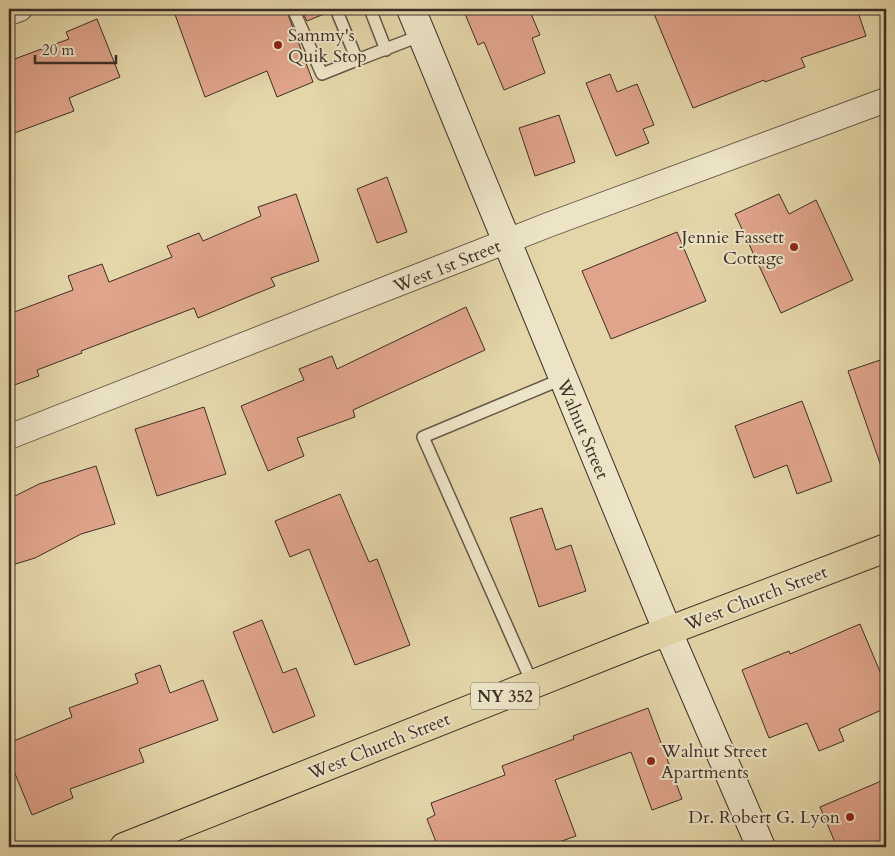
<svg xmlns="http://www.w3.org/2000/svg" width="895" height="856" viewBox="0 0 895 856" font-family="Cardo,serif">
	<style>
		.building { fill: #e0a48a; stroke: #3c2e28 }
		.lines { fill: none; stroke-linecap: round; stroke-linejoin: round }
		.lane-casing { stroke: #665848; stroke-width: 14 }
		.street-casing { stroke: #665848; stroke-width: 26 }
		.secondary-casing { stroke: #3c2e28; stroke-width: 30 }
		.primary-casing { stroke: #3c2e28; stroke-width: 30 }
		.lane { stroke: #ede4c7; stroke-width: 11 }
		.street { stroke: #ede4c7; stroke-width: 24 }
		.secondary { stroke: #ede4c7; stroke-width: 28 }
		.primary { stroke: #e4d6a9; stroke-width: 28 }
		.poi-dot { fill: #8f2418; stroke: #ede4c7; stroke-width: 2 }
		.labels { text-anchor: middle; stroke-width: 4; stroke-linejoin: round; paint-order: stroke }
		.shield { fill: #ede4c7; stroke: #716558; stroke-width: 1 }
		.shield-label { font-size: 16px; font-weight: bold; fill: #3c2e28 }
		.poi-label { font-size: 18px; fill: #3c2e28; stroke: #ede4c7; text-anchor: start }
		.street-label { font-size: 18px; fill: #3c2e28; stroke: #ede4c7 }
	</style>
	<rect width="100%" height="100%" fill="#e4d6a9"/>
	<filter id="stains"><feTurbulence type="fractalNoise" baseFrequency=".004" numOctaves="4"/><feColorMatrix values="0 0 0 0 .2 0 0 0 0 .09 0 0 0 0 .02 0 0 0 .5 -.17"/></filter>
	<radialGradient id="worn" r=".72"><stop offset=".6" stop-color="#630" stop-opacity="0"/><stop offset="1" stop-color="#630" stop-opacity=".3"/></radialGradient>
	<!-- building -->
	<path class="building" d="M 173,9 L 286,9 L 313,82 L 277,97 L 267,71 L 205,97 Z
		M 301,9 L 329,9 L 329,12 L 307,21 Z
		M 463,9 L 529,9 L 540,35 L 532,38 L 545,73 L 504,90 L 484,42 L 478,45 Z
		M 652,9 L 857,9 L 866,36 L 801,58 L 805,67 L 765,82 L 764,80 L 693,108 Z
		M 97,19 L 120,77 L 69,98 L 74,111 L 9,135 L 9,61 L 69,39 L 66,32 Z
		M 610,74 L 617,92 L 637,84 L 654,125 L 643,129 L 649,143 L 616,156 L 586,83 Z
		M 559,115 L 575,162 L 535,176 L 519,128 Z
		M 387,177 L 407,232 L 377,243 L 357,189 Z
		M 296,194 L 319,261 L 271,278 L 275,286 L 243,299 L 198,318 L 194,308 L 81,351 L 82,353 L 37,370 L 39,376 L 9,387 L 9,314 L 73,290 L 68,276 L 102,264 L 109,282 L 172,257 L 167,246 L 199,233 L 203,241 L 261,216 L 258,207 Z
		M 779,194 L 789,214 L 816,200 L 853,280 L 781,313 L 735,214 Z
		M 677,232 L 706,301 L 611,339 L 582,271 Z
		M 466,307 L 485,350 L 353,410 L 355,417 L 297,438 L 304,456 L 268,471 L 241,406 L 304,380 L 299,369 L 332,356 L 337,369 Z
		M 886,358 L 886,471 L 883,472 L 848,371 Z
		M 802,401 L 832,481 L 797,494 L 787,465 L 754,478 L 735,426 Z
		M 204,407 L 226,474 L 157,496 L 135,429 Z
		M 96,466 L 115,524 L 81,534 L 35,558 L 9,566 L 9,499 L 39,484 Z
		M 340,494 L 369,562 L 377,559 L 410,645 L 355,665 L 309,549 L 290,557 L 275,521 Z
		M 542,508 L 556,550 L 571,545 L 586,591 L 539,607 L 510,518 Z
		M 262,620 L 283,673 L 296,668 L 315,716 L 273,733 L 233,632 Z
		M 860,624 L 886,686 L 886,708 L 839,729 L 844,741 L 819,751 L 807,723 L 769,738 L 742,670 L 789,651 L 790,654 Z
		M 160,665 L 170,693 L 203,680 L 218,720 L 139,749 L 144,762 L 70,789 L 73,798 L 32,815 L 9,759 L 9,743 L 72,717 L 69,708 L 138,683 L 135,674 Z
		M 648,708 L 682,799 L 652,810 L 631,752 L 555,780 L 576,836 L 545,847 L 438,847 L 427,819 L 435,815 L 431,803 L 505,775 L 502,766 L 574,739 L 573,736 Z
		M 886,779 L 886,847 L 837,847 L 820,807 Z"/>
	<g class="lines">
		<!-- lane casing -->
		<g class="lane-casing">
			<path id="lane" d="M 293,9 L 322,74 L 357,60
				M 336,9 L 357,60 L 422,35
				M 370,9 L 386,50
				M 533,685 L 423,437 L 562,379"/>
		</g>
		<!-- street casing -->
		<g class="street-casing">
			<path id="street" d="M 9,13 L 20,9
				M 9,437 L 548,225 L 886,100"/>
		</g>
		<!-- secondary casing -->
		<g class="secondary-casing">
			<path id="secondary" d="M 411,9 L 668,632 L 761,847"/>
		</g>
		<!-- primary casing -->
		<g class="primary-casing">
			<path id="primary" d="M 124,847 L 639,642 L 886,548"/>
		</g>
		<!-- lane -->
		<use href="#lane" class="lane"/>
		<!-- street -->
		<use href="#street" class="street"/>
		<!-- secondary -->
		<use href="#secondary" class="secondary"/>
		<!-- primary -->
		<use href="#primary" class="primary"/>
	</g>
	<!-- markers -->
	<g class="poi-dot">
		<circle cx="278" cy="45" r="5"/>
		<circle cx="794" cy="247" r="5"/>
		<circle cx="651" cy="761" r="5"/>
		<circle cx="850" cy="817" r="5"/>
	</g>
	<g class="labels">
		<!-- shield labels -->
		<rect class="shield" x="471" y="682.5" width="68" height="27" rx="4"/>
		<g class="shield-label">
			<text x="505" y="702">NY 352</text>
		</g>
		<!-- poi labels -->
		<g class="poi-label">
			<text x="288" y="41">Sammy's<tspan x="288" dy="21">Quik Stop</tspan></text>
			<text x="784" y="243" text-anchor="end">Jennie Fassett<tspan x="784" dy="21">Cottage</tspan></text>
			<text x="661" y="757">Walnut Street<tspan x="661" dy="21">Apartments</tspan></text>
			<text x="840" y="823" text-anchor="end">Dr. Robert G. Lyon</text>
		</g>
		<!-- street labels -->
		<g class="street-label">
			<text transform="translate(447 266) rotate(-22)" y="6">West 1st Street</text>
			<text transform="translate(583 429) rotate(67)" y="6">Walnut Street</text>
			<text transform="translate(756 598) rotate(-21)" y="6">West Church Street</text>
			<text transform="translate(379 746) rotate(-22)" y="6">West Church Street</text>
		</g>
	</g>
	<!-- margin -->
	<rect width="895" height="856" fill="none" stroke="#e4d6a9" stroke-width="30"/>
	<rect x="10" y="10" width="875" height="836" fill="none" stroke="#3c2e28" stroke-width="2.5"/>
	<rect x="15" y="15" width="865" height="826" fill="none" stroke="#3c2e28"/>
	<!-- scale -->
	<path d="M35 55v8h81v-8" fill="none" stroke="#3c2e28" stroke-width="2.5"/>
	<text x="42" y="55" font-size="15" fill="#3c2e28" stroke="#ede4c7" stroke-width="4" paint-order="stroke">20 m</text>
	<rect width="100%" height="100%" filter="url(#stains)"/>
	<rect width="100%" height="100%" fill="url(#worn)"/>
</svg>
